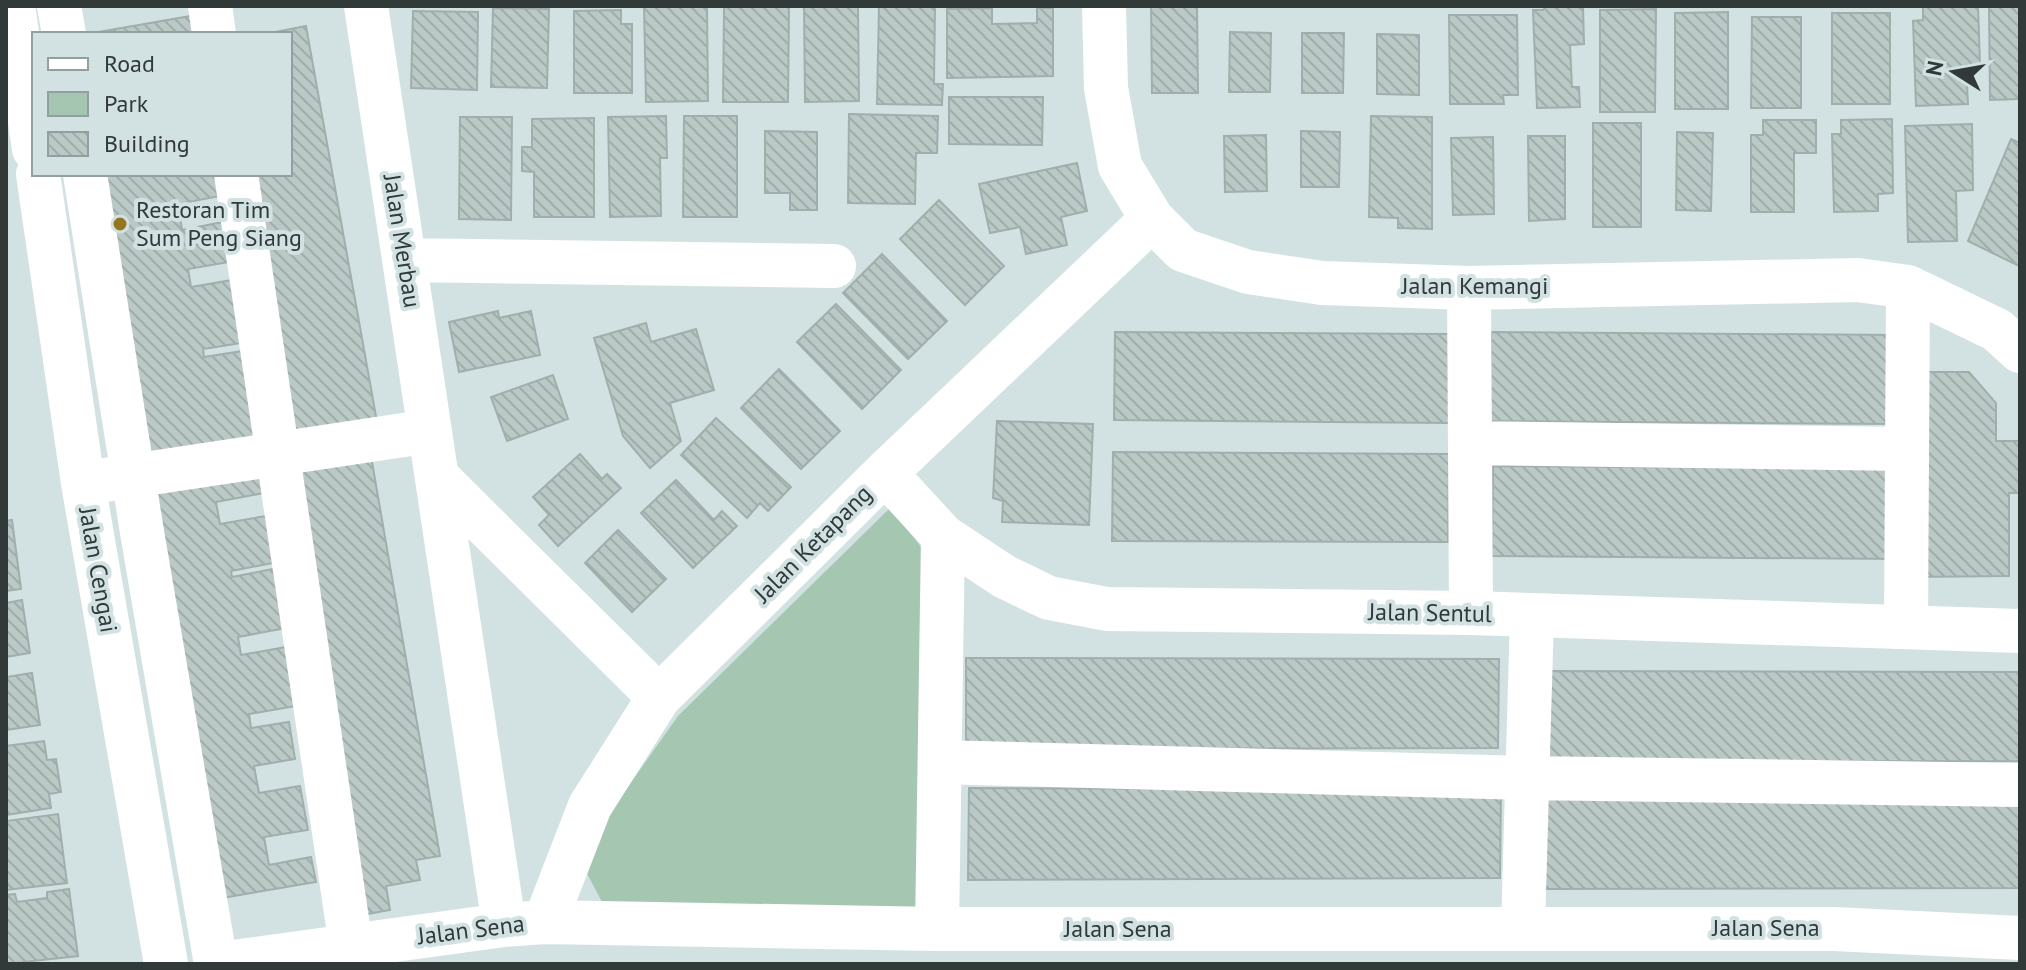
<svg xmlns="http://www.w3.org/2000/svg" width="2026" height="970" viewBox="0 0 2026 970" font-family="'PT Sans',sans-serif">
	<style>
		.green { fill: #a5c6b0 }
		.building { fill: url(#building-back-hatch); stroke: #a1afac; stroke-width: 2 }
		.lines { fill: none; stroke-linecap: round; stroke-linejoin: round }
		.minor { stroke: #fff; stroke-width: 44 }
		.poi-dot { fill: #94761e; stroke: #d2e2e3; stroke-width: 3 }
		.labels { text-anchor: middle; stroke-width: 8; stroke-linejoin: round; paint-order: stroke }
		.poi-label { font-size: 24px; fill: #323939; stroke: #d2e2e3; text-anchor: start }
		.street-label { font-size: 24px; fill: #323939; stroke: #d2e2e3 }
	</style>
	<defs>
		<pattern id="building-back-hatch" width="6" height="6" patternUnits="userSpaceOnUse" patternTransform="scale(2)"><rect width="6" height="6" fill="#bac9c5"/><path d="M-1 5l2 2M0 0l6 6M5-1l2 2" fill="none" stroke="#a0adaa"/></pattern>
	</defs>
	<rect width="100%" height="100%" fill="#d2e2e3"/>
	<!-- green -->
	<path class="green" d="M 890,508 L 930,558 L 926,909 L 602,902 L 583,866 L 610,812 L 678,716 Z"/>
	<!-- building -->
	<path class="building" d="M 644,6 L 707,6 L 708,101 L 646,102 Z
		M 804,6 L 858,6 L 859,101 L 805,102 Z
		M 879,6 L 935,6 L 934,84 L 943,84 L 942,105 L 877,104 Z
		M 1151,6 L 1197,6 L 1198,93 L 1152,93 Z
		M 1547,6 L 1583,6 L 1584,44 L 1570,45 L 1572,87 L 1579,87 L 1580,107 L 1537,108 L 1533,10 L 1543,10 Z
		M 1923,6 L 1978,6 L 1980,64 L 1966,65 L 1968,104 L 1916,106 L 1913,21 L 1923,20 Z
		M 1989,6 L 2020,6 L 2020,99 L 1990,100 Z
		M 724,7 L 789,7 L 788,102 L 723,102 Z
		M 493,8 L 549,9 L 547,88 L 491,87 Z
		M 992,8 L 992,24 L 1037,23 L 1037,8 L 1053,8 L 1053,76 L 947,78 L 947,9 Z
		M 1656,9 L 1655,112 L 1600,112 L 1600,10 Z
		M 621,10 L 621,24 L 632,24 L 632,93 L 574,93 L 574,11 Z
		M 413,11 L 478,12 L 477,90 L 411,88 Z
		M 1728,12 L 1728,109 L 1675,109 L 1675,13 Z
		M 1832,13 L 1890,13 L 1890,104 L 1832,104 Z
		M 202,14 L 205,34 L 87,34 Z
		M 1449,15 L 1517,15 L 1518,95 L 1503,95 L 1504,104 L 1450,104 Z
		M 1752,17 L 1801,17 L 1801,108 L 1751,108 Z
		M 306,26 L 377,422 L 289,438 L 242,174 L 290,174 L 290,34 L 265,34 Z
		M 1230,32 L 1271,33 L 1270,92 L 1229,92 Z
		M 1302,33 L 1344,33 L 1343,93 L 1302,93 Z
		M 1377,34 L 1419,35 L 1419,95 L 1377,94 Z
		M 949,97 L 1043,97 L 1042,145 L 949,144 Z
		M 849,114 L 938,116 L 937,153 L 916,153 L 915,204 L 848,203 Z
		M 666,116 L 667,158 L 660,158 L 661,216 L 610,217 L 608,117 Z
		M 684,116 L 737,116 L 737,217 L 683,217 Z
		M 1371,116 L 1432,117 L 1432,229 L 1398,228 L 1398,218 L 1369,217 Z
		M 460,117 L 512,117 L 511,220 L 459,219 Z
		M 594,118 L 594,217 L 534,217 L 534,172 L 522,171 L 522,147 L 532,147 L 532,119 Z
		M 1892,119 L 1893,193 L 1878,194 L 1878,211 L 1834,212 L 1832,134 L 1841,134 L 1841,120 Z
		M 1763,120 L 1816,120 L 1816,153 L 1794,153 L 1794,212 L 1751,212 L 1751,135 L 1763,135 Z
		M 1593,123 L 1641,123 L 1641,227 L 1593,227 Z
		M 1972,124 L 1973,190 L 1956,191 L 1957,241 L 1908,242 L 1905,126 Z
		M 765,131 L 817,132 L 817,210 L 790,210 L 790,193 L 765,193 Z
		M 1301,131 L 1340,132 L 1339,187 L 1301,187 Z
		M 1677,132 L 1713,133 L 1711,211 L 1676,210 Z
		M 1266,135 L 1267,191 L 1225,192 L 1224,136 Z
		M 1528,136 L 1565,136 L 1565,219 L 1529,221 Z
		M 1493,137 L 1494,214 L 1453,215 L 1451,138 Z
		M 2011,139 L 2020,143 L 2019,266 L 1968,241 Z
		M 1077,163 L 1087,211 L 1061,217 L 1067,245 L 1026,254 L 1020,227 L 990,233 L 979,184 Z
		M 96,174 L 222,174 L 225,195 L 178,204 L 182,230 L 228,221 L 235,261 L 188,269 L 191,287 L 238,279 L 248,342 L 203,349 L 204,357 L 249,350 L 264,442 L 143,462 Z
		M 939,200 L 1004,266 L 965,305 L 900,239 Z
		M 882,254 L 947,321 L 908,359 L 843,293 Z
		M 836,304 L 901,370 L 862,409 L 797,342 Z
		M 498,311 L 499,318 L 531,311 L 540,355 L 459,372 L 449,322 Z
		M 646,323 L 651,342 L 696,329 L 714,390 L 670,403 L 681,441 L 650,468 L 623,436 L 594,338 Z
		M 1115,332 L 1450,334 L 1450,423 L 1114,420 Z
		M 1491,332 L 1897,335 L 1896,424 L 1490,421 Z
		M 779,369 L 840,431 L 801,469 L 741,408 Z
		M 1916,372 L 1969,372 L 1996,403 L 1996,441 L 2020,441 L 2020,493 L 2009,493 L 2009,576 L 1916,577 Z
		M 553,375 L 568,419 L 507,441 L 491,397 Z
		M 716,418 L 791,487 L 768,511 L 760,503 L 747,518 L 681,455 Z
		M 997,421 L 1093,424 L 1089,525 L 1002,522 L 1003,501 L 993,498 Z
		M 1113,452 L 1449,454 L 1448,542 L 1112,541 Z
		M 580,454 L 602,479 L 607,474 L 621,488 L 558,546 L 539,525 L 549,515 L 533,497 Z
		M 371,456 L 440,856 L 416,860 L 420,880 L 386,886 L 390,910 L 362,915 L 285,471 Z
		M 1493,466 L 1899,469 L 1898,559 L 1492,556 Z
		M 261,471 L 264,493 L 216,502 L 220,524 L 266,516 L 273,563 L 231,571 L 232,577 L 273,569 L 286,628 L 238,637 L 241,655 L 286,647 L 296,706 L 249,714 L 251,728 L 289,722 L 295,759 L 254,766 L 259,793 L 300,786 L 308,830 L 264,837 L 269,865 L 311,857 L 316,882 L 216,899 L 147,491 Z
		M 676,480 L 714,520 L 722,511 L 737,526 L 693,568 L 641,513 Z
		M 12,520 L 21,589 L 6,591 L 6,521 Z
		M 618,530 L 666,579 L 632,612 L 585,563 Z
		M 22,600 L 30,653 L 6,657 L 6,603 Z
		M 966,658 L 1499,659 L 1498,748 L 966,749 Z
		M 1548,671 L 2020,672 L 2020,761 L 1548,762 Z
		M 32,673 L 40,725 L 6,730 L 6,677 Z
		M 44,741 L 47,760 L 56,759 L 61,792 L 49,794 L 51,808 L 6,815 L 6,746 Z
		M 969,788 L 1501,790 L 1500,878 L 968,880 Z
		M 1544,798 L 2020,799 L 2020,888 L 1545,889 Z
		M 58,814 L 67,883 L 6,890 L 6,821 Z
		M 69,889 L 78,956 L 6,964 L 6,895 L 15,894 L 17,902 L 47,898 L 47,892 Z"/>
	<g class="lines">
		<!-- minor -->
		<path class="minor" d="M 13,6 L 34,149
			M 59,6 L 64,34
			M 210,6 L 214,34
			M 366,6 L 504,925
			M 1104,6 L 1106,88 L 1120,166 L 1152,219 L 1183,250 L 1248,272 L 1322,283 L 1469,288 L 1858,280 L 1908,287 L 1997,330 L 2020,351
			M 38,174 L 83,483 L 166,964
			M 85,174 L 142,532 L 216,964
			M 236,174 L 351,946
			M 404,260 L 834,266
			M 1469,288 L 1471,613
			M 1470,443 L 1907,449
			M 885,473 L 943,536 L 1005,577 L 1049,598 L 1107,609 L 1471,613 L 2020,631
			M 437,477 L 659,697
			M 105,480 L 430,431
			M 1906,627 L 1908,287
			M 940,762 L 1527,778 L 2020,785
			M 545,922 L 590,806 L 659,697 L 885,473 L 1152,219
			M 1523,928 L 1532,615
			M 937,929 L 943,536
			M 219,964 L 504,925 L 545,922 L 937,929 L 1834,929 L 2020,938"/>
	</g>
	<!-- markers -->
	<circle class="poi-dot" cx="120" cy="224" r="8"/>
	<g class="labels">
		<!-- poi labels -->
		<g class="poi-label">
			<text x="136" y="218">Restoran Tim<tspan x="136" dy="28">Sum Peng Siang</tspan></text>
		</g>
		<!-- street labels -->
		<g class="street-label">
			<text transform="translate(402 241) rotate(81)" y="8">Jalan Merbau</text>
			<text x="1475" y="294">Jalan Kemangi</text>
			<text transform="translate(813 544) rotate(-45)" y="8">Jalan Ketapang</text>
			<text transform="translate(98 570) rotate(80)" y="8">Jalan Cengai</text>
			<text transform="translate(1430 613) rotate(1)" y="8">Jalan Sentul</text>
			<text x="1766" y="936">Jalan Sena</text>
			<text x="1118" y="937">Jalan Sena</text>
			<text transform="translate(471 930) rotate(-7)" y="8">Jalan Sena</text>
		</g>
	</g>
	<!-- border -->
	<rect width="2026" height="970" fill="none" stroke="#323939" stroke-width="16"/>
	<!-- legend -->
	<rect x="32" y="32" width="260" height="144" fill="#d2e2e3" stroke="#929e9f" stroke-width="2"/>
	<rect x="48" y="58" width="40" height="12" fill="#ffffff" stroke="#929e9f" stroke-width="2"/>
	<text x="104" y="72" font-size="24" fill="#323939">Road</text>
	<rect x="48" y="92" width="40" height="24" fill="#a5c6b0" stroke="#929e9f" stroke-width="2"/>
	<text x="104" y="112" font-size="24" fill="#323939">Park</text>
	<rect x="48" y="132" width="40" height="24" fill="url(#building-back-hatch)" stroke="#929e9f" stroke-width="2"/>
	<text x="104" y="152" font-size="24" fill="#323939">Building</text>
	<!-- north arrow -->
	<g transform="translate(1954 72) rotate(281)" stroke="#d2e2e3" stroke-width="6" paint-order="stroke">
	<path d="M0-6L14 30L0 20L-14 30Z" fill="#323939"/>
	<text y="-12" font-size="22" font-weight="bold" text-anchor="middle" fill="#323939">N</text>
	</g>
</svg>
